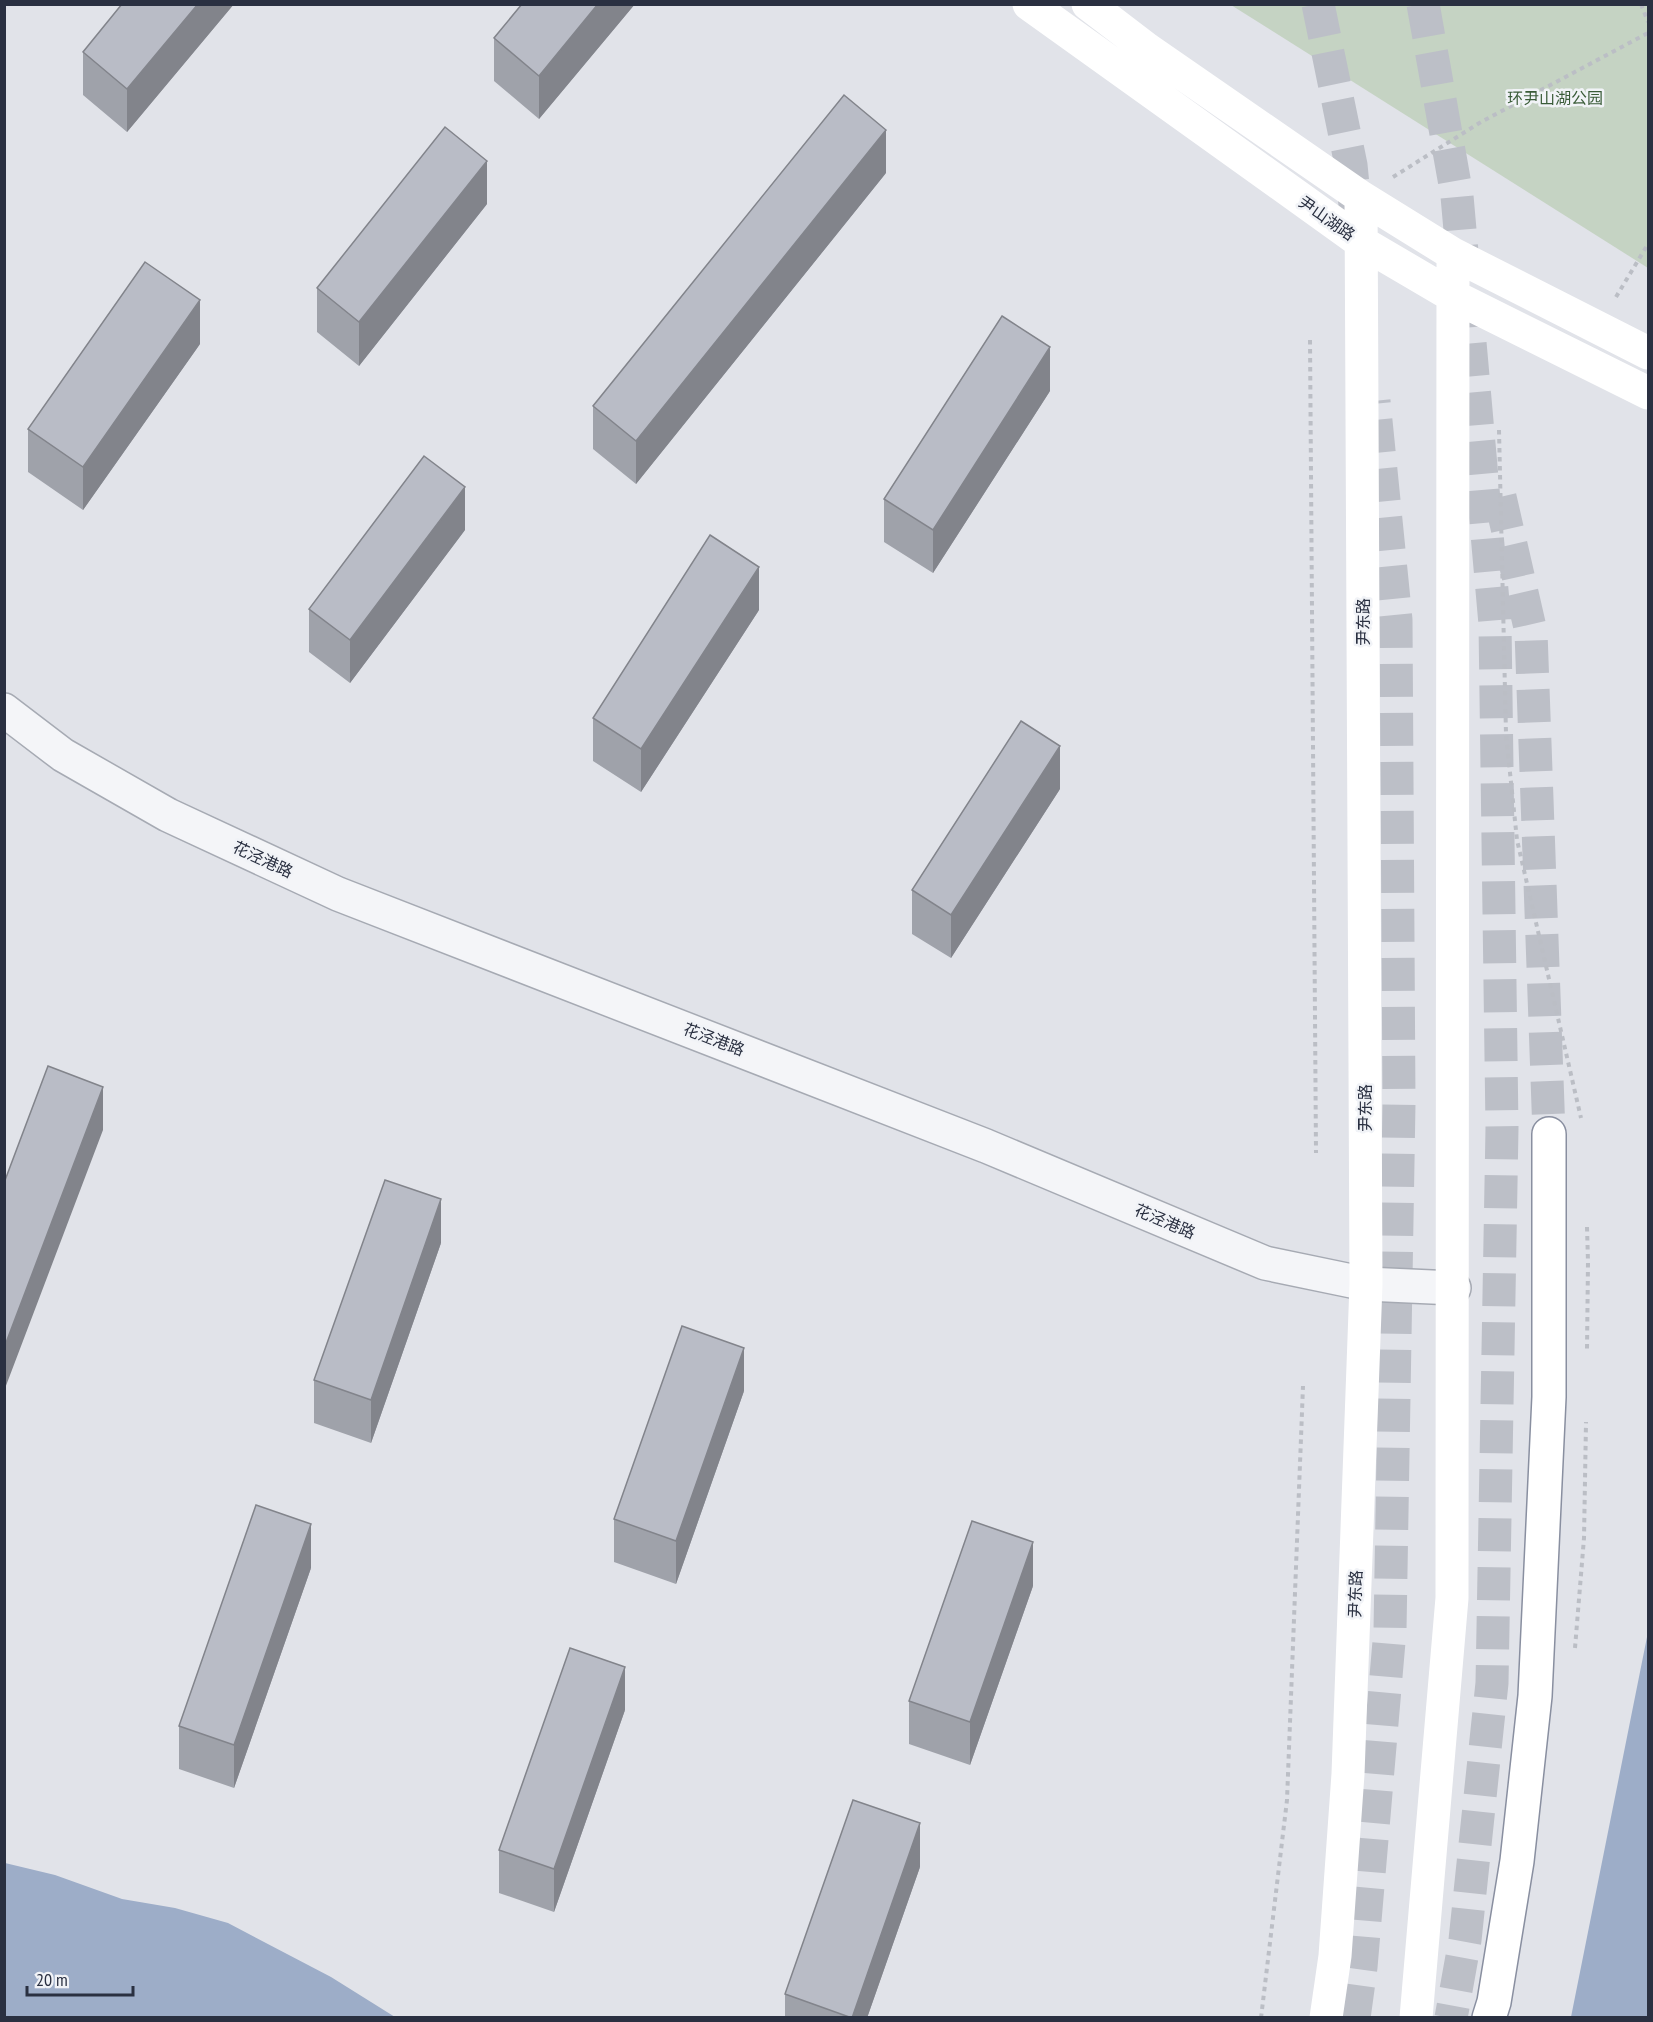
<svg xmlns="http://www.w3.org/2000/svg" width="1653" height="2022" viewBox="0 0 1653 2022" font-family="'PT Sans Narrow','Noto Sans SC',sans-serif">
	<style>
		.green { fill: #c5d3c3 }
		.water { fill: #9dadc8 }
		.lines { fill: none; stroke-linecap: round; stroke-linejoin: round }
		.trunk-tunnel { stroke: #bcbfc7; stroke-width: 33; stroke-dasharray: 33 16; stroke-linecap: butt }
		.tertiary-casing { stroke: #a6aab3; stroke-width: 36 }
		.trunk-casing { stroke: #898fa0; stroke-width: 36 }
		.path { stroke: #bbbec5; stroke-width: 4; stroke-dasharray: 4.5 4.5; stroke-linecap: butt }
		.tertiary { stroke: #f4f5f8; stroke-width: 33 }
		.secondary { stroke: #fff; stroke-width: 33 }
		.trunk { stroke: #fff; stroke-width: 33 }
		.wall { fill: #9fa2aa }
		.shaded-wall { fill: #82848b }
		.building { fill: #b9bcc6; stroke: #82848b; stroke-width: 1.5 }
		.labels { text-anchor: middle; stroke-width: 5; stroke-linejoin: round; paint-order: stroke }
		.park-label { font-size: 16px; fill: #3a5c38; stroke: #f1f3f7 }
		.street-label { font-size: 16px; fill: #2a3041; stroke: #f1f3f7 }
	</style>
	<rect width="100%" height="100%" fill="#e1e3e9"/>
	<!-- green -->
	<path class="green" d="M 1231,5 L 1648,5 L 1648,268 Z"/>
	<!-- water -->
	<path class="water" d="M 1648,1632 L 1648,2017 L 1571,2017 Z
		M 5,1863 L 55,1875 L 122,1899 L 175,1908 L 228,1923 L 331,1977 L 395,2017 L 5,2017 Z"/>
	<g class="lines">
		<!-- trunk-tunnel -->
		<path class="trunk-tunnel" d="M 1318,4 L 1351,165 L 1356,215
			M 1423,4 L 1457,196 L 1495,624 L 1502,1128 L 1492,1683 L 1465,1940 L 1451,2018
			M 1500,497 L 1531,632 L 1549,1134
			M 1354,2018 L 1361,1967 L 1390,1630 L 1399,1103 L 1396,620 L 1374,401"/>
		<!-- tertiary casing -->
		<g class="tertiary-casing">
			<path id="tertiary" d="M 4,710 L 63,755 L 168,815 L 338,894 L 986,1146 L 1265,1263 L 1366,1284 L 1454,1288"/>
		</g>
		<!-- trunk casing -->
		<g class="trunk-casing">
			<path id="trunk" d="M 1489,2018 L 1494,2002 L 1517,1861 L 1535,1696 L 1549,1397 L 1549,1134"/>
		</g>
		<!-- path -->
		<path class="path" d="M 1641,4 L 1648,22
			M 1393,177 L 1481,122 L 1648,33
			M 1616,297 L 1648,244
			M 1310,340 L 1316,1153
			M 1499,430 L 1506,734 L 1517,840 L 1581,1118
			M 1587,1227 L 1588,1262 L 1587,1349
			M 1575,1648 L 1584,1538 L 1586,1422
			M 1261,2018 L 1287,1800 L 1303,1386"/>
		<!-- tertiary -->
		<use href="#tertiary" class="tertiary"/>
		<!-- secondary -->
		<path class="secondary" d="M 1029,4 L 1361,242 L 1453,296 L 1648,393
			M 1088,4 L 1147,49 L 1361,197 L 1453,254 L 1648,353
			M 1326,2018 L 1335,1956 L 1348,1774 L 1366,1284 L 1361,197
			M 1416,2018 L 1452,1598 L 1453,254"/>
		<!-- trunk -->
		<use href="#trunk" class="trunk"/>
	</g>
	<!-- wall -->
	<path class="wall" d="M 122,4 L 234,4 L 127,132 L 83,95 L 83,52 Z
		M 522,4 L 635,4 L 539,119 L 494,81 L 494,38 Z
		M 886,173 L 636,484 L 593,449 L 593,406 Z
		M 487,204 L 359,366 L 317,332 L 317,288 Z
		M 200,344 L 83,510 L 28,472 L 28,429 Z
		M 1050,391 L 933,573 L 884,542 L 884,499 Z
		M 465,530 L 350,683 L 309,652 L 309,609 Z
		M 759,610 L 641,792 L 593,761 L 593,718 Z
		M 1060,789 L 951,958 L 912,934 L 912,890 Z
		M 441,1243 L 371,1443 L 314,1423 L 314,1380 Z
		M 744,1391 L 676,1584 L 614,1562 L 614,1519 Z
		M 311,1568 L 234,1788 L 179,1769 L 179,1726 Z
		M 1033,1586 L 970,1765 L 909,1744 L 909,1701 Z
		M 625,1710 L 554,1912 L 499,1893 L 499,1850 Z
		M 920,1867 L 867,2018 L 785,2018 L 785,1994 Z"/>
	<!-- shaded-wall -->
	<path class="shaded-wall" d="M 198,4 L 234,4 L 127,132 L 127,89 Z
		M 598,4 L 635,4 L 539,119 L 539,76 Z
		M 886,130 L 886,173 L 636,484 L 636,441 Z
		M 487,161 L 487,204 L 359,366 L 359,322 Z
		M 200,300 L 200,344 L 83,510 L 83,467 Z
		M 1050,347 L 1050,391 L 933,573 L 933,530 Z
		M 465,487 L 465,530 L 350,683 L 350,640 Z
		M 759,567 L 759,610 L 641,792 L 641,749 Z
		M 1060,746 L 1060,789 L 951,958 L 951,915 Z
		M 103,1087 L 103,1130 L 4,1391 L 4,1348 Z
		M 441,1199 L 441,1243 L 371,1443 L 371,1400 Z
		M 744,1348 L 744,1391 L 676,1584 L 676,1541 Z
		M 311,1524 L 311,1568 L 234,1788 L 234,1745 Z
		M 1033,1542 L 1033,1586 L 970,1765 L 970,1722 Z
		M 625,1667 L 625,1710 L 554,1912 L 554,1869 Z
		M 920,1823 L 920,1867 L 867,2018 L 852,2018 Z"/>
	<!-- building -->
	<path class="building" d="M 122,4 L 198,4 L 127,89 L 83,52 Z
		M 522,4 L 598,4 L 539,76 L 494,38 Z
		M 844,95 L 886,130 L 636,441 L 593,406 Z
		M 445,127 L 487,161 L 359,322 L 317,288 Z
		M 145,262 L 200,300 L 83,467 L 28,429 Z
		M 1002,316 L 1050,347 L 933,530 L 884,499 Z
		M 424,456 L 465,487 L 350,640 L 309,609 Z
		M 710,535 L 759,567 L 641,749 L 593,718 Z
		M 1021,721 L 1060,746 L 951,915 L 912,890 Z
		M 48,1066 L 103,1087 L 4,1348 L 4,1183 Z
		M 385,1180 L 441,1199 L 371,1400 L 314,1380 Z
		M 682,1326 L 744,1348 L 676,1541 L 614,1519 Z
		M 256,1505 L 311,1524 L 234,1745 L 179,1726 Z
		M 972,1521 L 1033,1542 L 970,1722 L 909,1701 Z
		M 570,1648 L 625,1667 L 554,1869 L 499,1850 Z
		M 853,1800 L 920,1823 L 852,2018 L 785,1994 Z"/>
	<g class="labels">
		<!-- park labels -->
		<g class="park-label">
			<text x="1555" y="104">环尹山湖公园</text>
		</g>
		<!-- street labels -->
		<g class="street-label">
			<text transform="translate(1327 218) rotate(35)" y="6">尹山湖路</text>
			<text transform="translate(1363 622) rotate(-90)" y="6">尹东路</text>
			<text transform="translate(263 859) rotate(25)" y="6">花泾港路</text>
			<text transform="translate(714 1039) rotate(21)" y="6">花泾港路</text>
			<text transform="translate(1365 1108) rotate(-90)" y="6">尹东路</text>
			<text transform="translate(1165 1221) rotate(23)" y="6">花泾港路</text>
			<text transform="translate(1355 1594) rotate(-88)" y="6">尹东路</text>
		</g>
	</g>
	<!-- border -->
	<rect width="1653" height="2022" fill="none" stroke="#2a3041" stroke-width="12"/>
	<!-- scale -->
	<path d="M27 1986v9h106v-9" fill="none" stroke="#2a3041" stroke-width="3"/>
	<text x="36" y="1986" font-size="18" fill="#2a3041" stroke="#f1f3f7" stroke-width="4.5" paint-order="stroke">20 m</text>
</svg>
